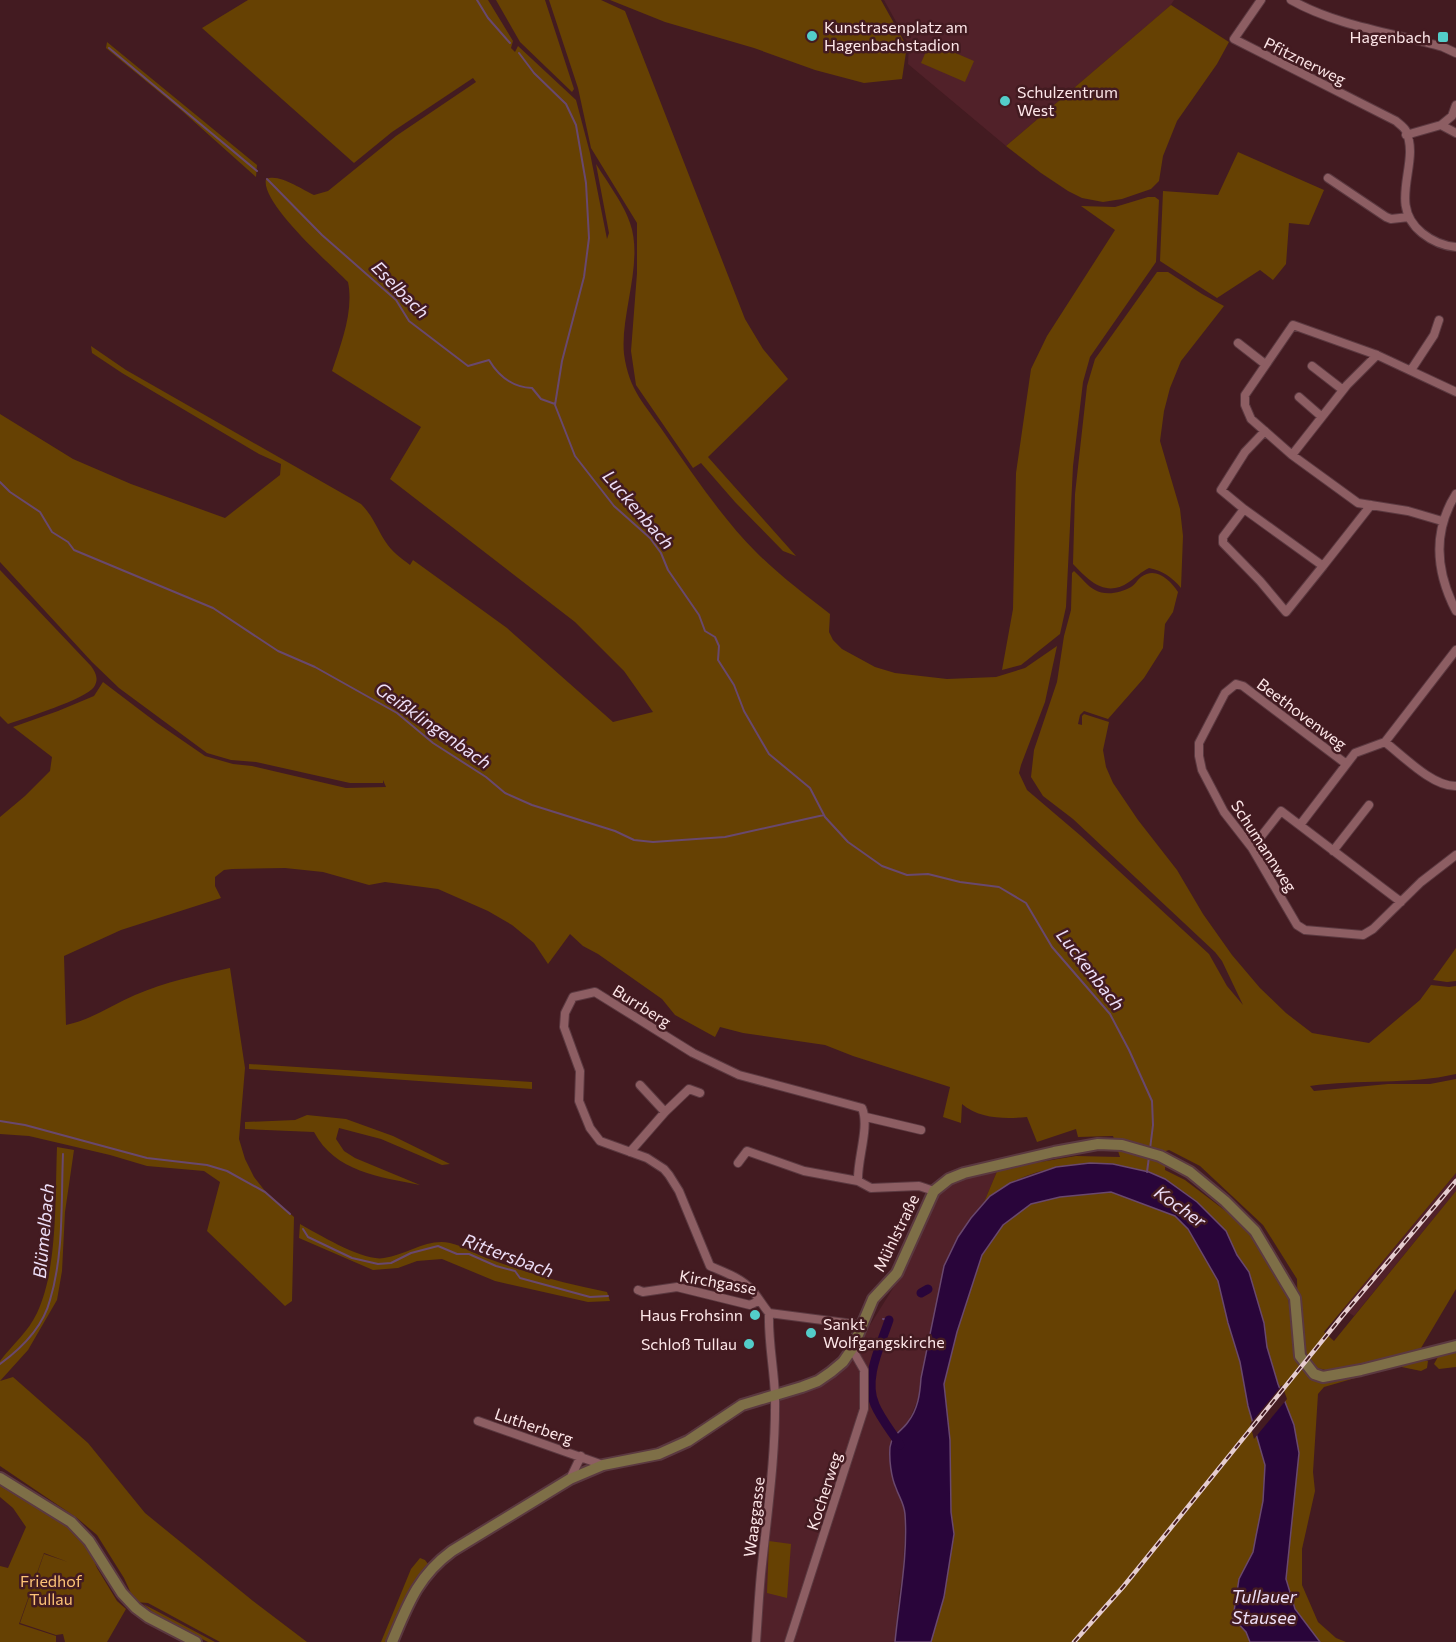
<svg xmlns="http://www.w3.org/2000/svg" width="1456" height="1642" viewBox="0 0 1456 1642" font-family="Commissioner,sans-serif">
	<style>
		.built { fill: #512129 }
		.green { fill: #664103 }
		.water { fill: #29053a; stroke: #69486e; stroke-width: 1.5 }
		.pier { fill: #431b21 }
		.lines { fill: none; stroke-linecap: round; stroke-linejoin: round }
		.stream { stroke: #69486e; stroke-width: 2 }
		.canal { stroke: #29053a; stroke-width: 9 }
		.street-casing { stroke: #5b3940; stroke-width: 10 }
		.secondary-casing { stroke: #5b3940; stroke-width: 14 }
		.street { stroke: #8d5e63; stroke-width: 8 }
		.secondary { stroke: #7e6f47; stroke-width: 10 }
		.rail-casing { stroke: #e5cccf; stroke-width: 4.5 }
		.rail { stroke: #431b21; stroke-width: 2; stroke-dasharray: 7; stroke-linecap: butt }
		.poi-dot { fill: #53cdc9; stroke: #431b21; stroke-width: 2 }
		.labels { text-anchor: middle; stroke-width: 5; stroke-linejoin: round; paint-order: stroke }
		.poi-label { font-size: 16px; fill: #fde6e8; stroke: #431b21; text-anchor: start }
		.street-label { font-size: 16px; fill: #fde6e8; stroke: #431b21 }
		.park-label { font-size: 16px; fill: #fdc377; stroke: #431b21 }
		.water-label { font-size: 18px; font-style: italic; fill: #eddef7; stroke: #431b21 }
	</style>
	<rect width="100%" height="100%" fill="#431b21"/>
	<!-- built -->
	<path class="built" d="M 884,0 L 1174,0 L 1170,6 L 1006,146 L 908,64 L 909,45 Z
		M 998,1169 L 982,1207 L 971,1218 L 944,1266 L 921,1378 L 919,1397 L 908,1422 L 892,1439 L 890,1448 L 895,1488 L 902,1500 L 905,1512 L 903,1574 L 899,1592 L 895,1642 L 759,1642 L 766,1543 L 774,1498 L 776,1398 L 803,1394 L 837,1372 L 865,1327 L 870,1325 L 900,1277 L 938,1194 L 953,1179 Z
		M 1456,1173 L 1456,1191 L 1354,1316 L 1343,1309 Z"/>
	<!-- green -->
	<path class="green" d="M 248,0 L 488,0 L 513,41 L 511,48 L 515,52 L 518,46 L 576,100 L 590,153 L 607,239 L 609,233 L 596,164 C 606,180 625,206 630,223 C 644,262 620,314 624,354 C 629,391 645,404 665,434 C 692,473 722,518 756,552 C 779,575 804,594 830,614 L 829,632 L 833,640 L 842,649 L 875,667 L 895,673 L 947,679 L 996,677 L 1025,668 L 1057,646 L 1045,702 L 1021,765 L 1019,773 L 1027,790 L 1081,836 L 1209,954 L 1227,986 L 1243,1005 L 1222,961 L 1215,952 L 1073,819 L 1043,796 L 1031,777 L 1034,750 L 1057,682 L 1064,636 L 1071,610 L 1072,573 L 1074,571 C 1081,577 1087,586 1095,590 C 1105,596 1121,593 1131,587 C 1135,585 1137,580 1141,577 C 1156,566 1170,580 1178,592 L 1173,612 L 1165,624 L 1163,648 L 1144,678 L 1108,719 L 1084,711 L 1080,715 L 1078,724 L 1082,725 L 1082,716 L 1084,714 L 1109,722 L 1103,750 L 1106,767 L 1113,783 L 1138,820 L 1177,870 L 1203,914 L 1232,955 L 1260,988 L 1286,1013 L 1312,1033 L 1369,1043 L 1420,1000 L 1431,985 L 1449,987 L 1456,986 L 1456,1074 C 1409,1085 1358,1079 1310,1086 L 1314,1091 L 1388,1084 L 1430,1084 L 1456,1079 L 1456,1173 L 1324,1332 L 1334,1341 L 1456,1191 L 1456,1289 L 1421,1348 L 1339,1373 L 1317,1368 L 1307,1358 L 1304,1345 L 1298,1313 L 1297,1279 L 1263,1225 L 1200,1166 L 1169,1150 L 1166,1151 L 1165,1170 L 1185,1180 L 1244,1225 L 1261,1247 L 1287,1293 L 1298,1358 L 1314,1378 L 1421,1359 L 1428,1361 L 1427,1368 L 1421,1371 L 1397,1366 L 1324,1387 L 1318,1394 L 1313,1472 L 1315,1491 L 1302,1549 L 1302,1585 L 1318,1622 L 1336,1638 L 1346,1642 L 931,1642 L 944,1597 L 954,1534 L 951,1512 L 950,1440 L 944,1384 L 957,1332 L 982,1255 L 1003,1225 L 1031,1204 L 1113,1164 C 1068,1163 1012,1169 982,1207 L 998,1169 L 1076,1156 L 1120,1157 L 1113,1136 L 1078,1137 L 1076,1129 L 1037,1142 L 1027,1117 C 1005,1119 979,1119 962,1104 L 961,1123 L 943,1117 L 950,1087 L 853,1056 L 825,1045 L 743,1033 L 720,1027 L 715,1037 L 675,1015 L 662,999 L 598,954 L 583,946 L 570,934 L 548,964 L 534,943 L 512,925 L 488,911 L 438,889 L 385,882 L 369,885 L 323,872 L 285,868 L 232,869 L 224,870 L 215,877 L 215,886 L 221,898 L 121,930 L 64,956 L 66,1025 C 91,1020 112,1005 135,995 C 165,982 198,975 230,968 L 245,1068 L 239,1139 L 245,1159 L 254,1177 L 265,1191 L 294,1217 L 292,1301 L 285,1306 L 207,1231 L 220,1182 L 204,1171 L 147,1166 L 110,1155 L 29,1136 L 0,1134 L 0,817 L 25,796 L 50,771 L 52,757 L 13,727 L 58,711 L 94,696 L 103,682 L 157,723 L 205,756 L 233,764 L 252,766 L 346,788 L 386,787 L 383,780 L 383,783 L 350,783 L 256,762 L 231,760 L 207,753 L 119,688 L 92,662 L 0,562 L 0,414 L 73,459 L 131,484 L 225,518 L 280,475 L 281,464 L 259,454 L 122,373 L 92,353 L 91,346 L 126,370 L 361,504 C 373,516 376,527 385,541 C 391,551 401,558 410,565 L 413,560 L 507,628 L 613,722 L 653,712 L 624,671 L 575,622 L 390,479 L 421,427 L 332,371 C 341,344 354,311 348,282 C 330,264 260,203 266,179 C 279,173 301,189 314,195 L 328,191 L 396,136 L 476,82 L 473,78 L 392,132 L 354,163 L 202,28 Z
		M 496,0 L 545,0 L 574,89 L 572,92 L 520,42 Z
		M 549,0 L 601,0 L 625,11 L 745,319 L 763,349 L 788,379 L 708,457 L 796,556 L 783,551 L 735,502 L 701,463 L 693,468 L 636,385 L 631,351 L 637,273 L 637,223 L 591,148 L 578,88 Z
		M 610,0 L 881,0 L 905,43 L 906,52 L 902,79 L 864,83 L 815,70 L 754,48 L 665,22 Z
		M 1171,5 L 1229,42 L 1217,64 L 1177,121 L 1163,156 L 1159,181 L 1151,189 L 1122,199 L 1103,202 L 1082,198 L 1068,191 L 1041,173 L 1006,146 Z
		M 107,42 L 257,165 L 256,177 L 181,110 L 106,48 Z
		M 930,42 L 974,61 L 965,82 L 921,63 Z
		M 1238,152 L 1324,190 L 1309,225 L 1289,223 L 1286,264 L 1273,280 L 1260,270 L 1217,298 L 1160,261 L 1163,191 L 1218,195 Z
		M 1148,197 L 1155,197 L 1159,200 L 1156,262 L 1090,357 L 1083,382 L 1073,466 L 1066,607 L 1060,634 L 1021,665 L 1002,670 L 1013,609 L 1016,473 L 1031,369 L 1047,336 L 1115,230 L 1081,206 L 1115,207 Z
		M 1157,272 L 1168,272 L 1202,294 L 1224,306 L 1181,361 L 1170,388 L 1164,411 L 1160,441 L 1180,509 L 1183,536 L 1181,588 C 1172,577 1163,571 1149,568 C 1141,572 1136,577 1129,582 C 1106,598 1089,581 1073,564 L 1075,494 L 1087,386 L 1095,359 Z
		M 0,570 L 91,666 C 96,673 99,679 94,687 C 86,699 25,718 8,724 L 0,716 Z
		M 1456,948 L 1456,981 L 1447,982 L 1433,980 Z
		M 249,1064 L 532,1082 L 532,1089 L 249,1069 Z
		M 307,1115 L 346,1119 L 393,1136 L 450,1164 L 442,1165 L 381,1139 L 339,1128 L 336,1139 L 344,1151 L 355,1158 L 420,1185 C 380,1177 335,1172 314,1132 L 245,1129 L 245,1122 L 295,1120 Z
		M 57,1147 L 74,1150 L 65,1212 L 62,1271 L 57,1300 L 28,1350 L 0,1381 L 0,1361 C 13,1344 28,1332 37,1313 C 58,1269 55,1196 57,1147 Z
		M 300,1224 C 318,1234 364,1262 384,1258 C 407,1255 427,1238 450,1243 C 464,1246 478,1256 492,1260 C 530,1274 567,1284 607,1292 L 610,1301 L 588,1302 L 495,1281 L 442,1259 L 417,1261 L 398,1268 L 373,1270 L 299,1238 Z
		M 1456,1349 L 1456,1367 L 1439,1369 L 1434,1364 L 1439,1355 Z
		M 13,1377 L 88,1443 L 145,1513 L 253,1601 L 307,1642 L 220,1642 L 148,1603 L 135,1602 L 124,1578 L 97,1535 L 77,1518 L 0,1466 L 0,1381 Z
		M 0,1482 L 66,1525 L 90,1551 L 97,1568 L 117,1601 L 126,1609 L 107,1642 L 65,1642 L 63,1634 L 56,1635 L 20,1623 L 44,1554 L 68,1562 L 44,1553 L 19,1624 L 56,1636 L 56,1642 L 0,1642 L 0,1566 L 8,1568 L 26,1527 L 13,1508 L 0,1497 Z
		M 769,1541 L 791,1544 L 787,1598 L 767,1593 Z
		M 420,1558 L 425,1560 L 428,1564 L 418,1579 L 389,1642 L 381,1642 L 411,1569 Z
		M 143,1604 L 149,1607 L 215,1642 L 208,1642 L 160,1618 Z"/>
	<!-- water -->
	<path class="water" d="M 1090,1163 L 1113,1164 L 1149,1172 L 1165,1179 L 1197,1202 L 1226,1231 L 1237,1255 L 1249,1272 L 1264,1323 L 1267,1347 L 1278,1384 L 1294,1425 L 1299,1453 L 1286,1579 L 1295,1609 L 1320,1642 L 1250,1642 L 1246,1632 L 1233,1618 L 1239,1579 L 1253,1552 L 1256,1536 L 1263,1501 L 1265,1465 L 1248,1406 L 1240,1362 L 1228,1323 L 1218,1281 L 1188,1229 L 1175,1216 L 1111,1192 L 1060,1197 L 1031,1204 L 1003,1225 L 982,1255 L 957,1332 L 944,1384 L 950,1440 L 951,1512 L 954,1534 L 944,1597 L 931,1642 L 895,1642 C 899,1599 908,1557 905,1514 C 904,1503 899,1497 896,1488 C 891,1477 889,1459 890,1447 C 892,1434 902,1431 908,1422 C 918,1409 920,1394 921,1378 L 944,1266 L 958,1237 L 971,1218 L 990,1196 L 1010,1183 L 1056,1167 Z"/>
	<!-- pier -->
	<path class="pier" d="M 1282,1385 L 1287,1399 L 1254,1439 L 1250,1424 Z"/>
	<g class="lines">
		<!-- stream -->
		<path class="stream" d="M 477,0 L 488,18 L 510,43
			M 109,48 L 257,171
			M 519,53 L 534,73 L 566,104 L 576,125 L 586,183 L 589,238 L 584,277 L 562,361 L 555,405 L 575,456 L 614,506 L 650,538 L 661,553 L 668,570 L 699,615 L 705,631 L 715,637 L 719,646 L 718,660 L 734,685 L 744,711 L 769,754 L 810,788 L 825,817 L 848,842 L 882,866 L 907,875 L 928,874 L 960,882 L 999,887 L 1026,903 L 1052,947 L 1110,1014 L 1129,1050 L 1152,1101 L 1153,1125 L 1150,1149
			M 267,179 L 322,235 L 396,300 L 409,321 L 468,366 L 489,360 C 499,377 512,387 532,388 L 541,399 L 555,404
			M 0,482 L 10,492 L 40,512 L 52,532 L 68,542 L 74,550 L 213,608 L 278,651 L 315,667 L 397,713 L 433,743 L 486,777 L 505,793 L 532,805 L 615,831 L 634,840 L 653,842 L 725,837 L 824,815
			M 0,1121 L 25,1125 L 147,1158 L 207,1165 L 227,1171 L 265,1192 L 290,1214
			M 1147,1172 L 1149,1157
			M 303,1229 L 308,1237 L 352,1258 L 378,1264 L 391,1263 L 411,1253 L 438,1246 L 457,1254 L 469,1254 L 496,1266 L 515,1271 L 520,1278 L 590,1297 L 608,1296
			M 883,1319 L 889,1320
			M 0,1364 C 22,1348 43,1327 50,1300 C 64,1254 61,1201 63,1154"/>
		<!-- canal -->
		<path class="canal" d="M 921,1293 L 928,1289
			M 889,1320 C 881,1345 863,1379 875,1405 C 881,1419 892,1432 900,1445"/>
		<!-- street casing -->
		<g class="street-casing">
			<path id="street" d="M 1261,0 L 1234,39 L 1396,121 C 1399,124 1404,127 1406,131 C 1421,164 1386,204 1422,233 C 1432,241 1443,246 1456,247
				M 1291,0 C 1337,26 1393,33 1443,47 L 1456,53
				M 1441,125 L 1452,116 L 1456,105
				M 1406,135 L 1441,125 L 1456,133
				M 1328,178 L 1386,217 L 1391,219 L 1409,217
				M 1238,343 L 1265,364
				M 1312,366 L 1343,390
				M 1411,370 L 1434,335 L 1439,320
				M 1299,397 L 1322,417
				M 1265,431 L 1245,452 L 1221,490 L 1244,509 L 1323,566 L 1371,505
				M 1292,455 L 1347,385 L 1377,355
				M 1456,494 C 1432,532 1436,572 1456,611
				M 1244,509 L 1223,537 L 1223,543 L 1260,581 L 1286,612 L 1323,566
				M 1442,521 L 1408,511 L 1358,503 L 1292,455 L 1251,419 L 1245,405 L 1245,395 L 1293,325 L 1377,355 L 1456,392
				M 1385,742 C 1403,756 1433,787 1456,786
				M 1345,763 L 1243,686 L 1236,684 L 1225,693 L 1199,743 L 1199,756 L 1202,770 L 1224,812 L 1252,848 L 1297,925 L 1305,930 L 1363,935 L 1373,929 L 1421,882 L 1456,855
				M 1300,825 L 1355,753 L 1385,742 L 1456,650
				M 1252,848 L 1281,811 L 1401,902
				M 1333,851 L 1369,805
				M 665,1112 L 689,1089 L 700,1093
				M 866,1117 L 921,1130
				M 630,1152 L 665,1112 L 640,1085
				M 738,1163 L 747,1151 L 804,1171 L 858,1181
				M 638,1290 L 643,1292 L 677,1287 L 750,1305 L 758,1301
				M 861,1325 L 769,1313 C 763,1306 758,1297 752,1290 C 741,1278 724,1272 710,1266 L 679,1191 L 669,1175 L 664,1169 L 647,1158 L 600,1141 L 590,1128 L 579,1101 L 580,1071 L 564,1027 L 565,1013 L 573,997 L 595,992 L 693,1053 L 739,1075 L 862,1108 C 870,1127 857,1159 858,1181 L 871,1188 L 919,1186 L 934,1191
				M 478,1421 L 603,1465
				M 570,1479 L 581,1456
				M 756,1642 C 758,1616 759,1590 762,1564 C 768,1508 776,1452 775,1396 C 774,1368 768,1341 769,1313
				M 789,1642 L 864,1409 L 864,1370 L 852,1349"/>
		</g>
		<!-- secondary casing -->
		<g class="secondary-casing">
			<path id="secondary" d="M 0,1478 L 71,1522 L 89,1541 L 122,1593 L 136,1608 L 148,1617 L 196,1642
				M 392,1642 C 408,1604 418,1576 452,1551 L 570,1479 L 603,1465 L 659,1454 L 688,1441 L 742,1405 L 802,1387 L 818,1381 L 831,1372 L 843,1362 L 852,1349 L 873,1299 L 897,1273 L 934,1191 L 949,1179 L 964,1173 L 1054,1152 L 1098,1144 L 1122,1145 L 1160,1156 L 1190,1172 L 1225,1201 L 1255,1231 L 1295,1298 L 1300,1356 L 1314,1374 L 1323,1377 L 1361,1370 L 1456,1346"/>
		</g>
		<!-- street -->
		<use href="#street" class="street"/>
		<!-- secondary -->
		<use href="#secondary" class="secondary"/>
		<!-- rail casing -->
		<g class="rail-casing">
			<path id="rail" d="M 1074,1642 L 1123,1587 L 1343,1315 L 1456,1181"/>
		</g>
		<!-- rail -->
		<use href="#rail" class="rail"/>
	</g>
	<!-- markers -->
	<g class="poi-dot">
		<circle cx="812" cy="36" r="6"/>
		<rect x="1437" y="31" width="12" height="12" rx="3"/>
		<circle cx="1005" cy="101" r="6"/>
		<circle cx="755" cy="1315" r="6"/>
		<circle cx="811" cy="1333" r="6"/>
		<circle cx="749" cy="1344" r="6"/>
	</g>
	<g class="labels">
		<!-- poi labels -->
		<g class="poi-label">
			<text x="824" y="33">Kunstrasenplatz am<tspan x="824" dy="18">Hagenbachstadion</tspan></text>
			<text x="1431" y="43" text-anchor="end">Hagenbach</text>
			<text x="1017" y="98">Schulzentrum<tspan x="1017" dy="18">West</tspan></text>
			<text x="743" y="1321" text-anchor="end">Haus Frohsinn</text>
			<text x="823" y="1330">Sankt<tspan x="823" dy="18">Wolfgangskirche</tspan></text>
			<text x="737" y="1350" text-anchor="end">Schloß Tullau</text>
		</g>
		<!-- street labels -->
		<g class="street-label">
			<text transform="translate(1305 61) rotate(26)" y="6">Pfitznerweg</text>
			<text transform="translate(1302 714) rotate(37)" y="6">Beethovenweg</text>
			<text transform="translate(1264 846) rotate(57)" y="6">Schumannweg</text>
			<text transform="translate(642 1006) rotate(32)" y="6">Burrberg</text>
			<text transform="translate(896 1233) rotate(-64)" y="6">Mühlstraße</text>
			<text transform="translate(718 1282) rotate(10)" y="6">Kirchgasse</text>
			<text transform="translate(534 1426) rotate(19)" y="6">Lutherberg</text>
			<text transform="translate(824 1491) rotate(-72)" y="6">Kocherweg</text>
			<text transform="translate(754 1517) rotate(-83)" y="6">Waaggasse</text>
		</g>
		<!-- park labels -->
		<g class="park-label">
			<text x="51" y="1587">Friedhof<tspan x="51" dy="18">Tullau</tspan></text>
		</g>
		<!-- water labels -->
		<g class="water-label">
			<text transform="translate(400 290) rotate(45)" y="6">Eselbach</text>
			<text transform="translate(638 510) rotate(49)" y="6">Luckenbach</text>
			<text transform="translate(433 726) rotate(35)" y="6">Geißklingenbach</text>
			<text transform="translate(1090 970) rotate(52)" y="6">Luckenbach</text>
			<text transform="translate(1180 1207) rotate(35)" y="6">Kocher</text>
			<text transform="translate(44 1231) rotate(-85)" y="6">Blümelbach</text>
			<text transform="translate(508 1256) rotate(20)" y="6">Rittersbach</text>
			<text x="1264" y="1603">Tullauer<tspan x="1264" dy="21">Stausee</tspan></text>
		</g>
	</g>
</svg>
